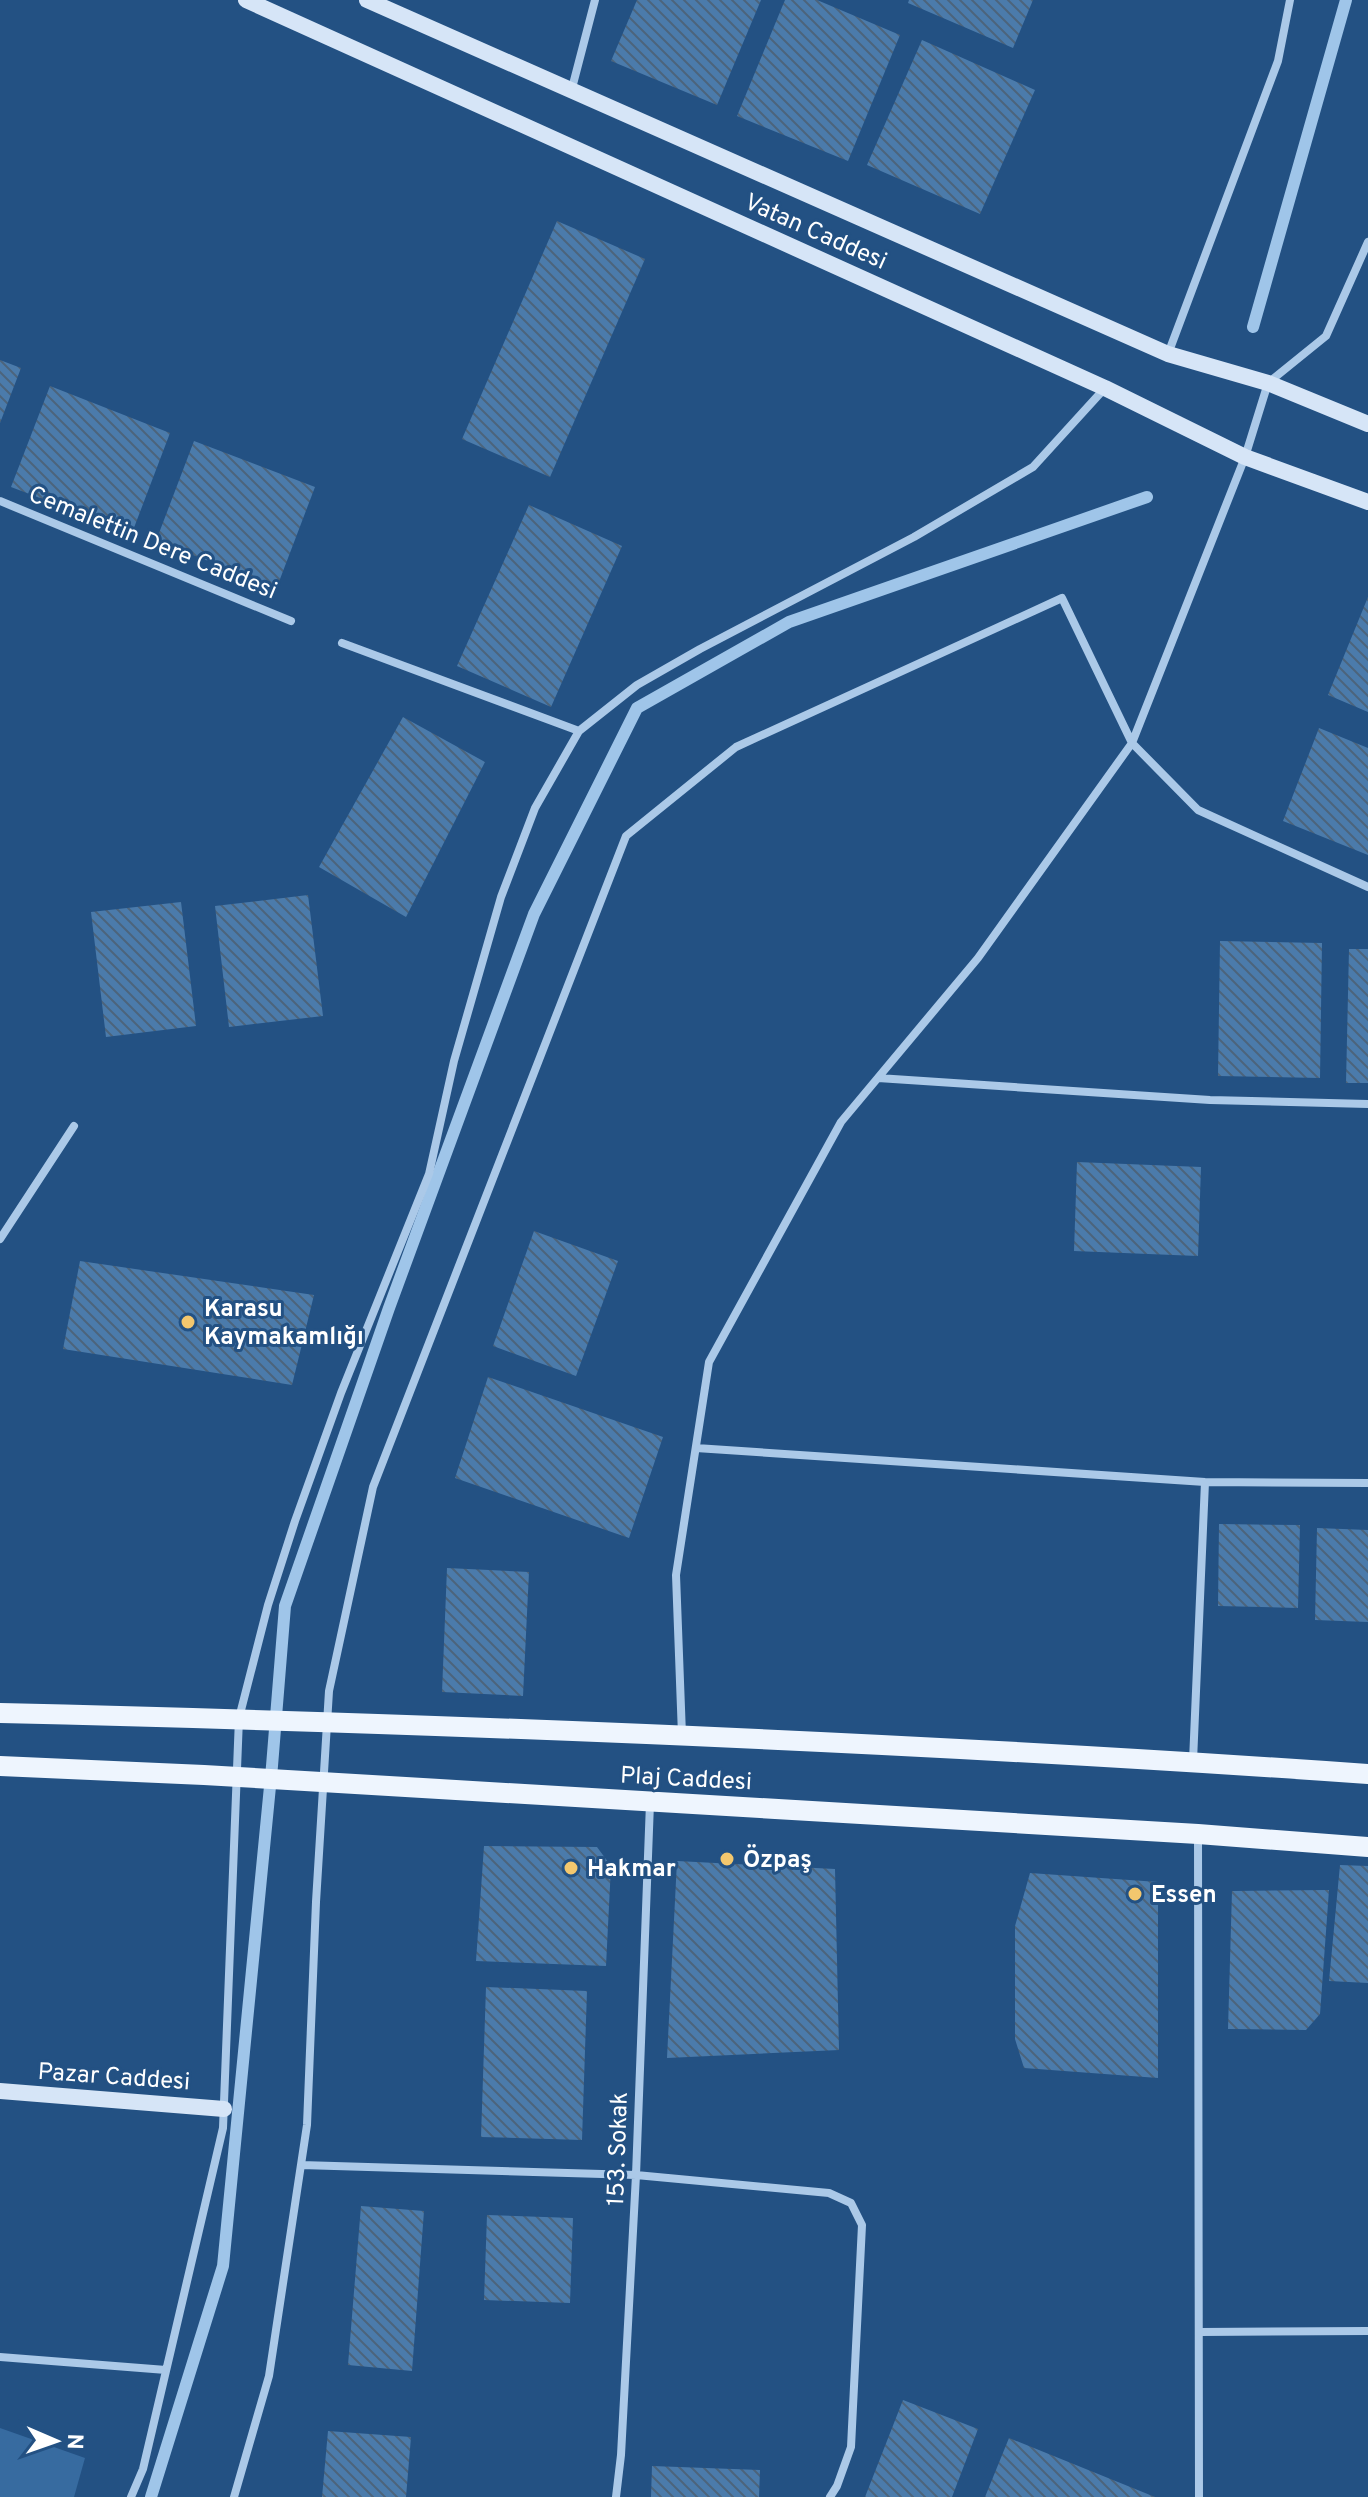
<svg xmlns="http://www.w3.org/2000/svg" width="1368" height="2497" viewBox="0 0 1368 2497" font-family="Overpass,sans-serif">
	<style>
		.pitch { fill: #376ba0 }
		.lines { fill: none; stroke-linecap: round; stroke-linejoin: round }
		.stream { stroke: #9fc5e9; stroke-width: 12 }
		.building { fill: url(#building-back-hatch) }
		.street { stroke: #abc9e8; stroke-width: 8 }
		.secondary { stroke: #d6e5f7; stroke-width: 16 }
		.primary { stroke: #eef5fe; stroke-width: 20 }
		.poi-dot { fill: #f3c76e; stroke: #235183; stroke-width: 3 }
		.labels { text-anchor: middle; stroke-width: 6; stroke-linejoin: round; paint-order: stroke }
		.street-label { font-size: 24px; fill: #fff; stroke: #235183 }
		.poi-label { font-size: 24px; font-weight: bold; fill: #fff; stroke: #235183; text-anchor: start }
	</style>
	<defs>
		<pattern id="building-back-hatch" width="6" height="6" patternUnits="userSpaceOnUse" patternTransform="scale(2)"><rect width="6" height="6" fill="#4b7bab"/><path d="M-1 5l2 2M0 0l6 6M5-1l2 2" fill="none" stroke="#4c647c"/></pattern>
	</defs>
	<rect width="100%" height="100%" fill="#235183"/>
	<!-- pitch -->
	<path class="pitch" d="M 0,2428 L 85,2458 L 74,2497 L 0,2497 Z"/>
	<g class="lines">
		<!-- stream -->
		<path class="stream" d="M 1253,327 L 1346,0
			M 151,2497 L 223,2266 L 272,1766 L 285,1606 L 389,1308 L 534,914 L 637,708 L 789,622 L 1147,497"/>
	</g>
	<!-- building -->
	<path class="building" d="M 637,0 L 761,0 L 717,105 L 611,61 Z
		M 785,0 L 817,0 L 900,35 L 848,161 L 737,116 Z
		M 909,0 L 1033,0 L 1013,48 L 908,3 Z
		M 922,40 L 1035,90 L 980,214 L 867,165 Z
		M 557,221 L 645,259 L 550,477 L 462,439 Z
		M 0,360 L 21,368 L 0,423 Z
		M 50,386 L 170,433 L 132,533 L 11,487 Z
		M 194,441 L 315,487 L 277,587 L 156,541 Z
		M 529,505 L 622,546 L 551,707 L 457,666 Z
		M 1368,597 L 1368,712 L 1328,695 Z
		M 403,717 L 485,762 L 406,917 L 319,867 Z
		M 1319,728 L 1368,748 L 1368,855 L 1283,821 Z
		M 308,895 L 323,1016 L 229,1027 L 215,906 Z
		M 181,902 L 196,1026 L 106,1037 L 91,912 Z
		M 1220,941 L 1322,943 L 1320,1078 L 1218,1076 Z
		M 1349,949 L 1368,949 L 1368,1083 L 1346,1083 Z
		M 1077,1162 L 1201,1167 L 1198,1256 L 1074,1251 Z
		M 534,1231 L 618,1261 L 576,1376 L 493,1346 Z
		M 80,1261 L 314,1295 L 292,1385 L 63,1349 Z
		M 488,1377 L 663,1437 L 629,1538 L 455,1478 Z
		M 1219,1524 L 1300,1525 L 1298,1608 L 1218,1606 Z
		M 1317,1528 L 1368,1530 L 1368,1622 L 1315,1620 Z
		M 447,1568 L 529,1572 L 523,1696 L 442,1692 Z
		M 484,1846 L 597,1847 L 611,1866 L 606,1966 L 476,1961 Z
		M 677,1861 L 835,1869 L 839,2050 L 667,2058 Z
		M 1340,1865 L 1368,1866 L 1368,1983 L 1329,1981 Z
		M 1030,1873 L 1158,1882 L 1158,2078 L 1024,2068 L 1015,2039 L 1015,1926 Z
		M 1329,1890 L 1320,2014 L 1306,2030 L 1228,2029 L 1232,1891 Z
		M 486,1987 L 587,1991 L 582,2140 L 481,2137 Z
		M 361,2206 L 424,2211 L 412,2371 L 348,2365 Z
		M 487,2215 L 573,2218 L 570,2303 L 484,2300 Z
		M 903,2400 L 978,2429 L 952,2497 L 865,2497 Z
		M 328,2431 L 411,2437 L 406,2497 L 322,2497 Z
		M 1009,2438 L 1155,2497 L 985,2497 Z
		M 652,2466 L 760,2470 L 759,2497 L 651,2497 Z"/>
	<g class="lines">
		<!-- street -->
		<path class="street" d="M 571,92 L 595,0
			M 1168,354 L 1278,61 L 1290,0
			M 0,501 L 291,621
			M 342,643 L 579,731
			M 878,1078 L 1210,1100 L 1368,1104
			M 0,1239 L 74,1126
			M 696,1448 L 1205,1482 L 1368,1483
			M 682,1735 L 676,1575 L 709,1362 L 841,1122 L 978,958 L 1132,743 L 1245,457 L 1268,383 L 1326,336 L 1368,242
			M 1193,1761 L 1205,1482
			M 1198,1835 L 1199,2497
			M 301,2165 L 636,2175 L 829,2193 L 851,2203 L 862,2225 L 851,2447 L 837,2486 L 830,2497
			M 1200,2332 L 1368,2331
			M 0,2357 L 166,2370
			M 131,2497 L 143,2469 L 223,2128 L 239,1718 L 268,1605 L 295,1521 L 341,1393 L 429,1174 L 454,1061 L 501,897 L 535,808 L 579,731 L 637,685 L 700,649 L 914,537 L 1033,467 L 1105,388
			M 234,2497 L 269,2376 L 307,2125 L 316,1902 L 329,1691 L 373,1487 L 626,836 L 736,747 L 1062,598 L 1132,743 L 1198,810 L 1368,887
			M 616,2497 L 621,2455 L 636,2175 L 650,1803"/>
		<!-- secondary -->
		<path class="secondary" d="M 246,0 L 1105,388 L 1245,457 L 1368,502
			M 367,0 L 1168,354 L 1268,383 L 1368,424
			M 0,2091 L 224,2109"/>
		<!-- primary -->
		<path class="primary" d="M 0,1713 C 456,1724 913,1742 1368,1774
			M 0,1766 L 204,1775 L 1198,1834 L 1368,1847"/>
	</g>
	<!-- markers -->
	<g class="poi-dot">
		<circle cx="188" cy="1322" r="8"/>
		<circle cx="727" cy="1859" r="8"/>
		<circle cx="571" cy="1868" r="8"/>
		<circle cx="1135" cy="1894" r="8"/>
	</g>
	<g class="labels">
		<!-- street labels -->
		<g class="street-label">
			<text transform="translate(816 231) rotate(24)" y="8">Vatan Caddesi</text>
			<text transform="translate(153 542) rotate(22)" y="8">Cemalettin Dere Caddesi</text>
			<text transform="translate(686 1778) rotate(3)" y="8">Plaj Caddesi</text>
			<text transform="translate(114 2076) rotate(4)" y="8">Pazar Caddesi</text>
			<text transform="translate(617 2149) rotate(-88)" y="8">153. Sokak</text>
		</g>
		<!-- poi labels -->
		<g class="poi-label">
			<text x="204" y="1316">Karasu<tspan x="204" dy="28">Kaymakamlığı</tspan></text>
			<text x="743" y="1867">Özpaş</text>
			<text x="587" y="1876">Hakmar</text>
			<text x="1151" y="1902">Essen</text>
		</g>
	</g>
	<!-- north arrow -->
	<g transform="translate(56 2441) rotate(92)" stroke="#235183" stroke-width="6" paint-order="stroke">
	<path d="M0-6L14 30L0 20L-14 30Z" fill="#ffffff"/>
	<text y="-12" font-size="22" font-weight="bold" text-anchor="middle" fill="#ffffff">N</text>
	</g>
</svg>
